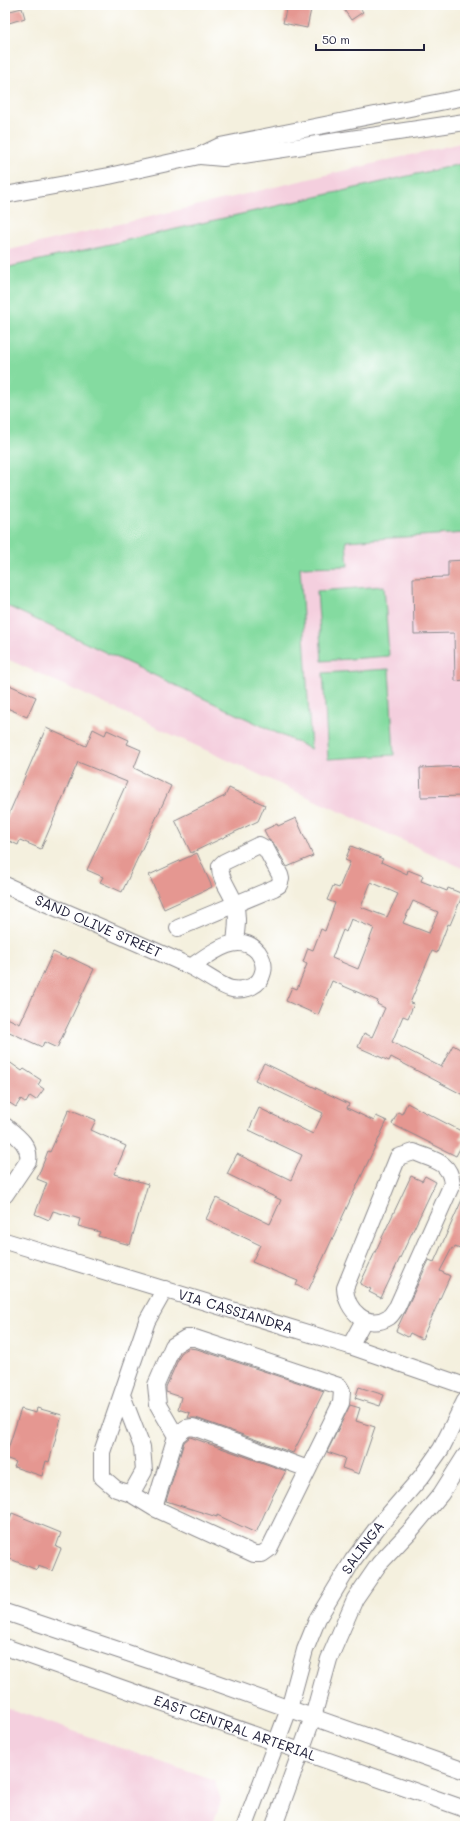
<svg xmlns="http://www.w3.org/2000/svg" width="470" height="1831" viewBox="0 0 470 1831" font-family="Mali,sans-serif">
<rect width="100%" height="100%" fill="#fff"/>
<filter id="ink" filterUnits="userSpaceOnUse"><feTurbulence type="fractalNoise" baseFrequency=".025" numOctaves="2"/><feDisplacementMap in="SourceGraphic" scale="8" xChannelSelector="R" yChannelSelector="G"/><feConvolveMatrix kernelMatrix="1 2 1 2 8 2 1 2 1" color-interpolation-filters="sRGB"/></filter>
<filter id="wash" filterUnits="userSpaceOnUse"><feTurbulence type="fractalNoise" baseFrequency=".012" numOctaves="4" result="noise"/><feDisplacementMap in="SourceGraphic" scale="16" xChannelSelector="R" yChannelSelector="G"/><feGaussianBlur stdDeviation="0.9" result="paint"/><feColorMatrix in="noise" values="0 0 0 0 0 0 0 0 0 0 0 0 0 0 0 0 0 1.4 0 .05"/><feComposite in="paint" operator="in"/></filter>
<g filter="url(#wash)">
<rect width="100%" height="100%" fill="#f4f0de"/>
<g fill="#f4cfde">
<polygon points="465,142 465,869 5,658 5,251"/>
<polygon points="5,1707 215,1781 221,1801 212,1826 5,1826"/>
</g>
<g fill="#84dba0" stroke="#537e6e">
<polygon points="465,163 465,533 346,541 348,566 300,567 311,749 5,605 5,268"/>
<polygon points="384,586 389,656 322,661 317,591"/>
<polygon points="389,669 394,755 328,759 323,673"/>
</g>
<g id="blocks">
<g fill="#e59791" fill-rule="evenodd">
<polygon points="287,5 312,5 307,28 283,23"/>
<polygon points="341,5 358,5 363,12 351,20"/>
<polygon points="22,8 25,18 9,23 6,12"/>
<polygon points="465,560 465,680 455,681 454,633 414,634 413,578 448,577 448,561"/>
<polygon points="5,683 36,697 27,717 5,707"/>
<polygon points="46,728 86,746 93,729 105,735 107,730 129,740 127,744 141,750 134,768 171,786 122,892 100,882 103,877 87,870 127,782 78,762 41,849 20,840 18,845 5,839 5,823"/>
<polygon points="465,766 465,796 421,797 420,768"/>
<polygon points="229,788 265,805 258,821 191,853 175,820 225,796"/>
<polygon points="296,818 313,856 287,867 274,844 269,840 264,830 277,824 278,826"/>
<path d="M351,846L383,859L381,862L407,874L408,870L423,876L421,881L447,891L448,888L463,894L450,925L448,924L437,953L432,951L410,1003L414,1004L408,1018L403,1016L392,1042L441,1067L453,1045L465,1052V1096L391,1057L389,1061L358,1047L364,1033L372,1037L385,1008L377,1004L378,1001L332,981L318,1015L286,1001L292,987L297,989L307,964L303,962L308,948L313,950L321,929L325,931L335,903L327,900L333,886L339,888L350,862L345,860ZM371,882L398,894L387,917L361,907ZM413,901L438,912L429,933L403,923ZM351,919L374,928L358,969L332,958L343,930L346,932Z"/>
<polygon points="197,853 212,887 164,909 149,875"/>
<polygon points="53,952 68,959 69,957 94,969 57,1048 44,1042 42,1047 5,1030 5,1017 20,1024"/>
<polygon points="5,1059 22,1071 24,1069 41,1080 38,1085 44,1089 36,1100 30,1096 26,1103 21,1099 16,1107 5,1100"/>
<polygon points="264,1063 349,1104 347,1108 374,1121 376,1116 387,1121 308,1291 296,1285 298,1281 252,1262 260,1245 206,1219 216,1198 270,1224 281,1200 227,1174 237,1154 291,1180 302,1155 249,1130 259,1108 313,1134 323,1113 255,1080"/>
<polygon points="407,1103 463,1132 460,1138 464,1141 456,1156 392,1124 398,1112 402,1114"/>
<polygon points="69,1109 96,1120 91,1130 126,1146 114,1174 148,1184 130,1245 98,1236 100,1232 78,1226 80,1219 53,1211 49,1220 35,1214 47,1183 37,1179 48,1151 50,1152"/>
<polygon points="411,1176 422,1181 425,1176 436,1182 381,1298 369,1292 371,1289 360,1284"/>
<polygon points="465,1193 465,1251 455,1247 454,1249 452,1248 440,1271 450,1276 422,1339 410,1333 408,1337 396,1331 429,1260 434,1262"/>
<polygon points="189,1348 197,1349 324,1391 293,1453 196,1418 188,1418 190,1413 178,1409 181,1397 166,1392 166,1387 181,1353"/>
<polygon points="359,1387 384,1395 380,1406 355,1398"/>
<polygon points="350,1405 360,1408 356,1421 375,1427 359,1474 342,1468 345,1458 327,1452"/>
<polygon points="37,1408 62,1415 49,1462 46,1461 42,1476 14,1467 16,1462 5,1458 21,1409 36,1413"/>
<polygon points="190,1437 286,1471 271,1499 256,1533 217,1515 217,1517 166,1501 184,1442"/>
<polygon points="12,1513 61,1533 56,1547 61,1549 52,1571 38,1566 37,1570 8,1558 10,1554 5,1552 5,1532"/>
</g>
</g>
</g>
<g filter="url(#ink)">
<use href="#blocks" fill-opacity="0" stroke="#8b898c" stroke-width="1"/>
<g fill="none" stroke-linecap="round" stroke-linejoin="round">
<defs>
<g id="minor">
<polyline points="200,156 223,158 465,122"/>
<polyline points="5,195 109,176 199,156 220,146 465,97"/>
<path id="s1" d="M5,885C66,913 128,938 189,966C201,971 221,987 232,989C246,991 260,986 263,972C265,965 262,958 258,952C239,929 208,955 191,967"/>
<path d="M178,928L274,888L279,885L281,879L280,875L266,849L259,845L224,862L220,866C219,879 232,892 235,905C239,917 236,931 235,943"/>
<path d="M5,1126C16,1135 31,1145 28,1161L5,1195"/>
<path d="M414,1152C433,1160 450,1161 452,1184L397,1307C394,1310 392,1315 389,1317C367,1331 346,1310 345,1288L398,1157Z"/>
<path id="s2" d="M5,1241L350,1346L465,1386"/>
<polyline points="350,1346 364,1320"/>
<polyline points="122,1395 142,1447 144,1471 131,1494 116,1489 102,1477 102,1452 147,1321 165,1289"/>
<polyline points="176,1436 186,1428 193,1427 308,1469"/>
<polyline points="131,1494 154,1508 254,1554 262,1554 269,1549 341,1403 342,1391 339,1386 195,1338 186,1338 173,1346 156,1385 158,1405 176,1436 154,1508"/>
<polyline points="5,1612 211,1681 465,1771"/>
<path id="s3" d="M5,1647L465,1809"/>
<path id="s4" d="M245,1826L289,1709L305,1650L318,1618L353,1560L377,1528L422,1476L441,1449L465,1401"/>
<polyline points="274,1826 313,1717 329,1659 355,1599 379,1564 411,1530 441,1494 465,1456"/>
</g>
</defs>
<use href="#minor" stroke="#8b898c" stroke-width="18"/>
<use href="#minor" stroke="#fff" stroke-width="16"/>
</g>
</g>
<g text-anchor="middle" stroke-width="3.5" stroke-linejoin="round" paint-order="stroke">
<g font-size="14" fill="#22223b" stroke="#fff">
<text dy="5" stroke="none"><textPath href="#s1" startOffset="102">SAND OLIVE STREET</textPath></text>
<text dy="5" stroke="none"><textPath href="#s2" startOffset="241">VIA CASSIANDRA</textPath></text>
<text dy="5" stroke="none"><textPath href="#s4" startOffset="304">SALINGA</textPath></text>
<text dy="5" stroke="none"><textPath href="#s3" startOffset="244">EAST CENTRAL ARTERIAL</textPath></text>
</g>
</g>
<rect width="470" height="1831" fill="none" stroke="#fff" stroke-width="20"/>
<path d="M316 44v6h108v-6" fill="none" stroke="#22223b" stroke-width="2"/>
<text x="322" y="44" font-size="12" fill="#22223b" stroke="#ffffff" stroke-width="3" paint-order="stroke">50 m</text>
</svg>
